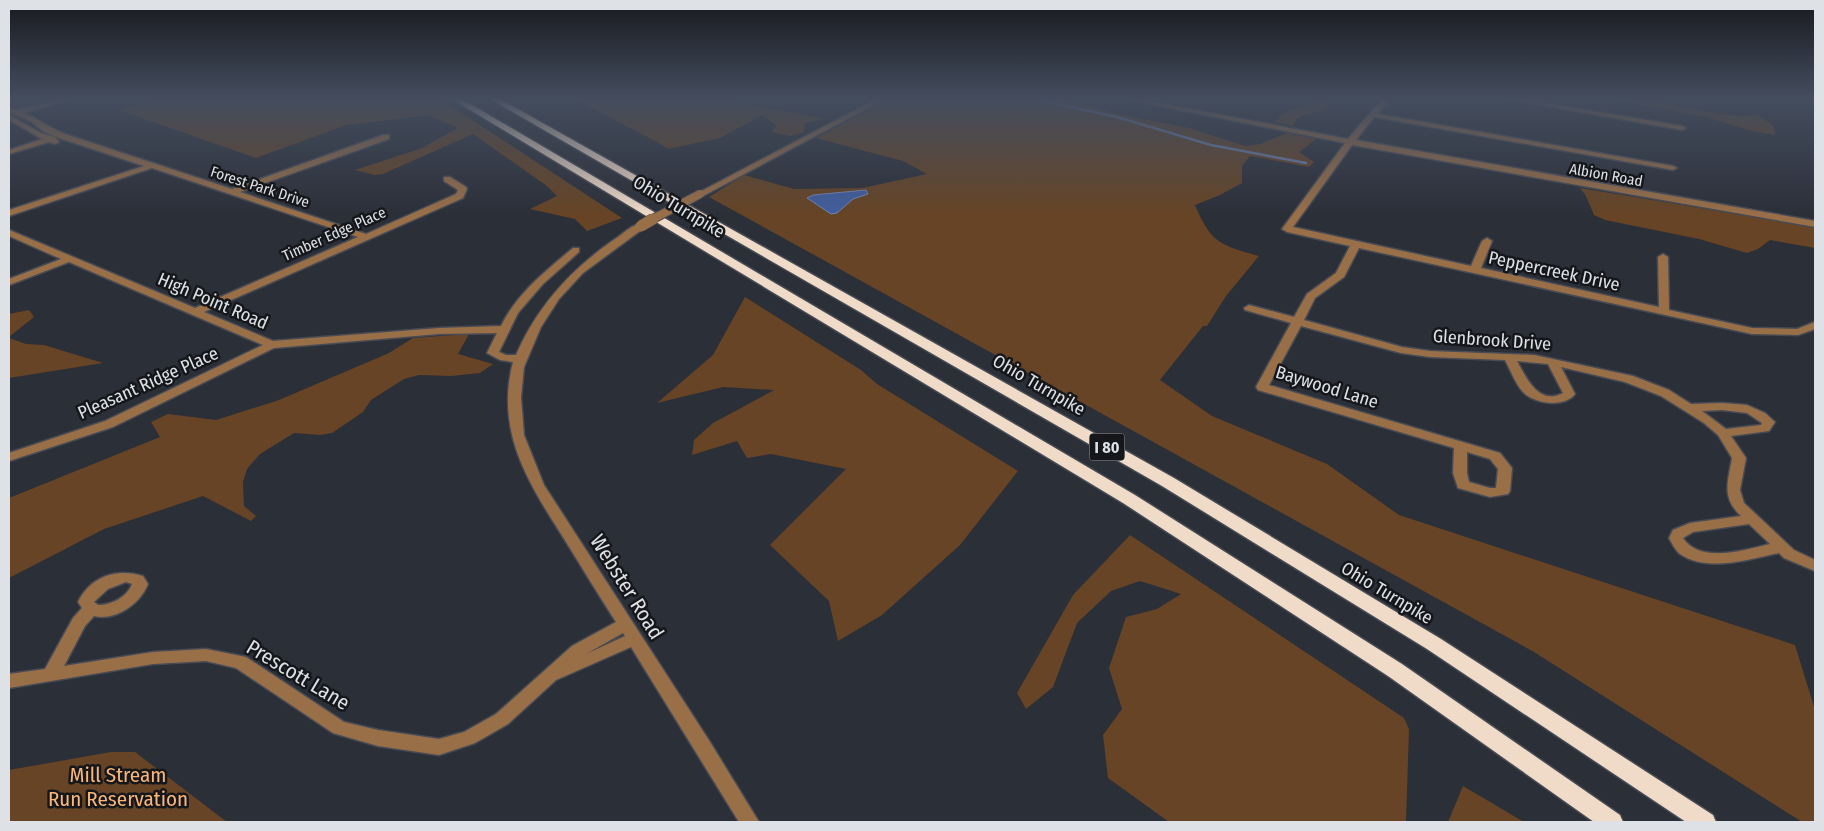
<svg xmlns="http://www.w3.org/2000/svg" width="1824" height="831" viewBox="0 0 1824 831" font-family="'Fira Sans Condensed',sans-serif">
<rect width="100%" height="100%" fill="#2b2f38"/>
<g fill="#664425">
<polygon points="159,99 440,99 622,218 587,231 575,219 530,209 557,196 547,186 473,134 383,174 375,175 355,170 422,148 458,128 428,115 346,125 256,158 119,110"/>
<polygon points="575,99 720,99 824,119 805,123 804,132 791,136 771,132 777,126 762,115 720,138 668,149 659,143"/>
<path d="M889,99H1062L1118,114L1189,128L1245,146L1260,144L1287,133L1316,139L1299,152L1314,162L1309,167L1250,156L1242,166V183L1220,195L1195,205C1211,243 1220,245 1259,256L1226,296L1207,326H1203L1160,380L1212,416L1327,464L1399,515L1795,645L1815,710V822H1802L1534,652L709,197L744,175L794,189L862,188L927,174L903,161L816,138Z"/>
<path d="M1307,99H1333C1330,102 1328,107 1325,109C1315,116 1297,111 1293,126L1275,122C1281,110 1298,107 1310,104Z"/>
<polygon points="1606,99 1659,99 1674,105 1723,115 1746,116 1756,114 1773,125 1775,135 1752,131 1706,117"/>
<polygon points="1580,188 1815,227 1815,248 1770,240 1758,249 1747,253 1699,239 1605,220 1594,215 1586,196"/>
<polygon points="745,297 861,370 877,384 1018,471 960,545 882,615 838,641 829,601 770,545 846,469 771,454 747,458 737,441 692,455 694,440 713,423 774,390 723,387 657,403 713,355"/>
<polygon points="29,310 34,317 9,337 9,314"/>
<polygon points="469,334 458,354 493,364 480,373 451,376 419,375 404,379 371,400 363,412 332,433 320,435 294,433 260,454 247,469 243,482 244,506 256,516 251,521 203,496 104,529 9,578 9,498 160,437 151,422 168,414 216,420 279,400 389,353 413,338"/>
<polygon points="9,338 26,344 44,345 103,363 9,378"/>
<polygon points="1130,535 1404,718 1409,729 1406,822 1169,822 1108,778 1103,735 1122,709 1109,668 1126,617 1157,609 1181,594 1140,581 1111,591 1077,623 1053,687 1026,709 1017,693 1073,595"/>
<polygon points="111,752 135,752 227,822 9,822 9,770"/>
<polygon points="1463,786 1524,822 1448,822"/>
</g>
<polygon fill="#425e9e" stroke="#7185b4" points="866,190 868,194 853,199 837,213 831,214 807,198 813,195"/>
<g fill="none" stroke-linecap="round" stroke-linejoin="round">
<polyline stroke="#7185b4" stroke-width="2.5" points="1034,99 1117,117 1211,145 1306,163"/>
<defs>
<g id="minor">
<path d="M61,99H73L24,113C39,119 50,128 65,134L232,189L383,135H389V139L240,192L366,234L456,194L458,190L444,181V177H450L466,187L467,189L463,198L204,312L273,341L439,328L501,326C517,293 546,271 573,248H579V252L543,284L518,313L499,352L506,355H516C538,305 572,268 618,237C625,232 635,222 644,224V228L583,273L559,299L541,327L524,367L521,397L524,435L544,485L710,742L759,822H739L631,647L556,680L508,724L475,743L439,755L378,746L333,733L236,668L206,661L153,664L9,688V674L45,669L73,618L82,608L78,602C91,576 117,568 143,576L148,584C140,604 116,621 94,616L85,626L64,666L153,652L206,649L246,657L344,722L378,730L439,739L464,732L496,714L572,646L616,622C598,594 581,566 563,537C528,482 495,431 513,362L500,360L487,353L497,333L439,334L274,348L113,427L9,461V453L105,421L263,345L69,262L9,285V279L61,259L9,236V230L195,308L358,237L152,168L9,216V210L144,166L59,138L44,132L32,122L9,112V108L17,110ZM126,582L132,584C127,597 112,605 98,605L94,602L108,589ZM623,633L625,636L586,654Z"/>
<polygon points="876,99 885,99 703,196 696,194"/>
<path d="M1124,99H1138L1348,139L1382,99H1390L1378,114L1673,166L1677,168L1673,170L1374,117L1356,140L1815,221V227L1352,145L1293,227L1471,266L1482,241L1487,238L1492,241L1481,268L1659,307L1658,257L1663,254L1668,257L1669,310L1752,328L1797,329L1815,322V329L1798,335L1752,334L1359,248L1344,277L1315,298L1304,320L1402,347L1430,351L1534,355L1633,376L1669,390L1691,404L1722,403L1747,405L1765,413L1775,422L1769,431L1731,436L1746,458L1740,490L1744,503L1794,550L1815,560V571L1784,558L1779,553C1749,559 1708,573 1680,554C1675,550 1672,543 1669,538L1673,530L1690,523L1741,516C1721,497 1728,482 1732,458L1718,435L1704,423L1661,396L1625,382L1561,367L1575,394C1564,408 1535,404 1523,392C1515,383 1511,371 1505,360L1430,357L1401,353L1301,326L1269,385L1500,453L1512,468L1510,491L1508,494L1490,497L1458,488L1453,473L1454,448L1258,390L1256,387L1291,323L1245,310L1244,308L1249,305L1294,317L1307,294L1336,273L1350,246L1287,232L1282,229L1345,143ZM1517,361L1548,364L1563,393C1539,406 1526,378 1517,361ZM1722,410L1747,413L1762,423L1761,425L1726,429L1702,411ZM1467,452L1490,459L1498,469L1496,488H1490L1469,482L1467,473ZM1749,524L1770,544C1745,550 1700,564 1683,538L1693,532Z"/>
<polygon points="1506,99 1522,99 1682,126 1686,128 1682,130"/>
<polygon points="9,115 41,133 55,137 59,142 55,144 49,142 9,154 9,150 42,139 9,120"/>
</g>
<g id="highway">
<polygon points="452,99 462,99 1135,495 1402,664 1620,815 1623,822 1594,822 1388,676 1123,503"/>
<polygon points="490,99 500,99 1174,478 1441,639 1713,815 1716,822 1686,822 1427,649 1162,486"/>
</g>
</defs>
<use href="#minor" stroke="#484b54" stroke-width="3"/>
<use href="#highway" stroke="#484b54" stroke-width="3"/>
<use href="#minor" fill="#996f48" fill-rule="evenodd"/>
<use href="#highway" fill="#f0dbc9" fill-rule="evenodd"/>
<defs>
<polyline id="minor-bridge-far1" points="651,220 700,194"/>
<polyline id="minor-bridge" points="641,226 653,219"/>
</defs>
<use href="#minor-bridge-far1" stroke="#484b54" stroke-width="10" stroke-linecap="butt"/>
<use href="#minor-bridge" stroke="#484b54" stroke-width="12" stroke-linecap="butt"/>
<use href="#minor-bridge-far1" stroke="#996f48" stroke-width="8"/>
<use href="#minor-bridge" stroke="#996f48" stroke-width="11"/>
</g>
<linearGradient id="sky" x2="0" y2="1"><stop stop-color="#181a1f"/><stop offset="0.46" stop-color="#444d5e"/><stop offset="1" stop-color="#444d5e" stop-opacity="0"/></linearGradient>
<rect width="1824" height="215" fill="url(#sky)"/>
<g text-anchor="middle" stroke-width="5" stroke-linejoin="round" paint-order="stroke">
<g font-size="15" fill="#dee1e6" stroke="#15171b">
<text transform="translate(1606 175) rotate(10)" y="5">Albion Road</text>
<text transform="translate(260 187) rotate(18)" y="5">Forest Park Drive</text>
<text transform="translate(334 234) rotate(-24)" y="5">Timber Edge Place</text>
</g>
<rect fill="#15171b" stroke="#a2a4a9" stroke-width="1" x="1089.5" y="433.5" width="35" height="27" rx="4"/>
<g font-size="16" font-weight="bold" fill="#dee1e6">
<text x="1107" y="453">I 80</text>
</g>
<g font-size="18" fill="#dee1e6" stroke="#15171b">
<text transform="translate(679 207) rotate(31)" y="6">Ohio Turnpike</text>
<text transform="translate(1554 271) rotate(12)" y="6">Peppercreek Drive</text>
<text transform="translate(213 301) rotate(23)" y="6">High Point Road</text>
<text transform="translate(1492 340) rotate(4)" y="6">Glenbrook Drive</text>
<text transform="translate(148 383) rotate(-24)" y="6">Pleasant Ridge Place</text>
<text transform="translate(1039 385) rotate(30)" y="6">Ohio Turnpike</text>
<text transform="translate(1327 387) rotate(17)" y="6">Baywood Lane</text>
<text transform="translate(1387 593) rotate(31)" y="6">Ohio Turnpike</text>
</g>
<g font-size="21" fill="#dee1e6" stroke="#15171b">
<text transform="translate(627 587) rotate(58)" y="7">Webster Road</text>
<text transform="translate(298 675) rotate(31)" y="7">Prescott Lane</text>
</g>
<g font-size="21" fill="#fab679" stroke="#15171b">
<text x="118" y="782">Mill Stream<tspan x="118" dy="24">Run Reservation</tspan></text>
</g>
</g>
<rect width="1824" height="831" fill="none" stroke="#dee1e6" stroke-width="20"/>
</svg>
